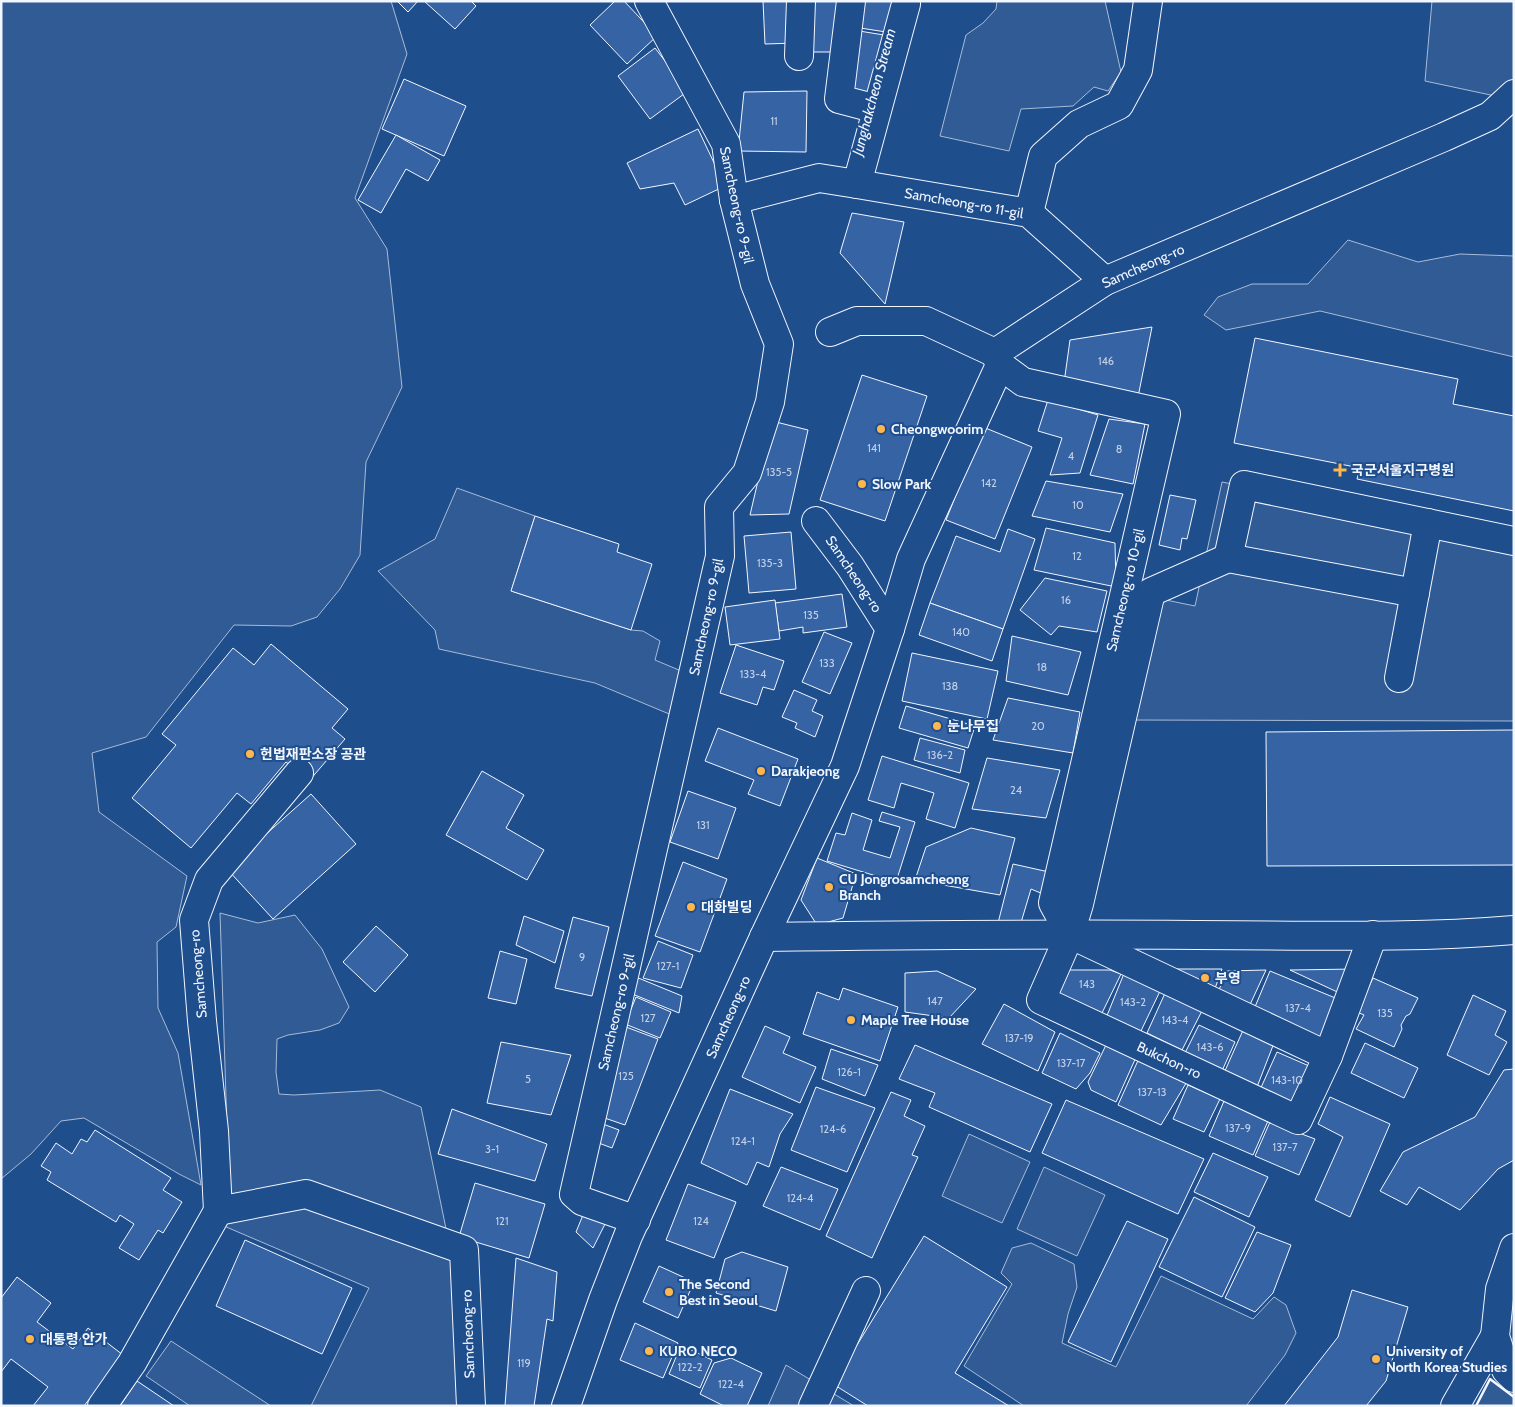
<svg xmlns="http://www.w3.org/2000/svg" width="1515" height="1407" viewBox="0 0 1515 1407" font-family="Cabin,'Noto Sans KR',sans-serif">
<rect width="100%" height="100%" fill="#1f4e8c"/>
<g fill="#305b95" stroke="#a8bbd7">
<polygon points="1,1 391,1 407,54 355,198 387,249 402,387 366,462 360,555 340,589 317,617 291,626 234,625 146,737 92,753 99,812 187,876 176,927 157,942 158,1008 178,1053 201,1185 179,1174 84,1118 61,1121 31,1154 1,1179"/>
<polygon points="997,1 1105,1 1121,72 1108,91 1094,87 1073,106 1021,109 1009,151 940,136 966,35 983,23 996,9"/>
<polygon points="1432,1 1514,1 1514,100 1425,81"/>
<polygon points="1348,240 1418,262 1460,254 1514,256 1514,357 1320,311 1226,330 1204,315 1218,297 1252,284 1308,284"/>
<polygon points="1222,482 1514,539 1514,721 1131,720 1156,598 1195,606"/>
<polygon points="457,488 535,516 511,591 631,630 643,631 660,641 655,660 686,673 674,716 595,683 439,649 435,630 378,571 435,539"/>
<polygon points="220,913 258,923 295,915 322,949 349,1007 339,1023 320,1030 288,1035 277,1039 276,1072 279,1094 294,1095 380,1090 421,1107 451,1253 462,1406 311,1406 369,1288 224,1226 227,1128"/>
<polygon points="969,1134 1030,1162 1002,1223 942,1196"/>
<polygon points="1044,1167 1105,1195 1077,1256 1017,1229"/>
<polygon points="1031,1243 1074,1264 1077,1287 1068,1314 1062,1343 1116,1367 1161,1276 1253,1319 1274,1297 1286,1305 1296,1333 1285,1355 1246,1406 1024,1406 964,1366 1012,1284 1001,1273 1012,1248"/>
<polygon points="171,1341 271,1406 190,1406 146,1376"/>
<polygon points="786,1365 854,1406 768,1406"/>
<polygon points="1490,1379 1514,1397 1514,1406 1476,1406"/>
</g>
<g fill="#3563a3" stroke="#f2f6ff">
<polygon points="397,1 418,1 408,12"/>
<polygon points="424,1 471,1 476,6 455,29"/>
<polygon points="615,1 624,1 657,36 627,64 590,25"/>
<polygon points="763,1 798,1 797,43 765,44"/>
<polygon points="804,1 847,1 841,52 804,52"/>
<polygon points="859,1 894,1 886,32 854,27"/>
<polygon points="853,30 884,35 869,97 845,94"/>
<polygon points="655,48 688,91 650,119 618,76"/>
<polygon points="404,79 466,106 444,156 382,129"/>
<polygon points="807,91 806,152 738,151 744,92"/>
<polygon points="698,129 725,186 685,205 674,183 640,189 627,163"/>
<polygon points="396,135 440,160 428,181 406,169 381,213 358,200"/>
<polygon points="852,213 904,222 885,304 840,253"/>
<polygon points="1152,327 1137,402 1064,383 1070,340"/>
<polygon points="1255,338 1458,379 1453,404 1514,416 1514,511 1357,479 1360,468 1234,443"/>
<polygon points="862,375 927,396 885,521 820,500"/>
<polygon points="1048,400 1098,415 1080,473 1050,475 1062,438 1038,431"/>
<polygon points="1109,419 1145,424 1133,484 1090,475"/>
<polygon points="772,421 808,430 789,514 750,515"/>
<polygon points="983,427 1032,447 995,539 946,520"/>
<polygon points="1046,481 1123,494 1110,532 1032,516"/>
<polygon points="1170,495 1196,500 1187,539 1182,538 1180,550 1159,545"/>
<polygon points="535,516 619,544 617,552 652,564 631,630 511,591"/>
<polygon points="1046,528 1115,543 1116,587 1034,570"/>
<polygon points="1008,529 1035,539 1003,629 930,603 956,536 1000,552"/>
<polygon points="791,532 796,589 749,593 744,536"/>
<polygon points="1045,578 1107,591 1097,632 1059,626 1051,635 1020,610"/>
<polygon points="842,594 847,627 803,633 803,627 779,631 775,603"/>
<polygon points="775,600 780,639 730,645 725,607"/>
<polygon points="930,603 1003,629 992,661 919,635"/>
<polygon points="824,632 852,643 830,694 802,682"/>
<polygon points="1012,636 1081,652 1068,695 1006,681"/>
<polygon points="271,644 348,709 332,728 345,739 309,781 286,762 251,804 237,793 191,848 132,798 176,745 162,734 233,648 254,665"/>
<polygon points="736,645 784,661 774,690 763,687 757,705 720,693"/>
<polygon points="912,653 998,671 987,719 902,701"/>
<polygon points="794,690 817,700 812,711 823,716 815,737 795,728 797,723 782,717"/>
<polygon points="1008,698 1080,712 1073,753 993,740"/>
<polygon points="906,706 975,726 968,748 899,728"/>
<polygon points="718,728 798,759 780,806 748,794 754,780 705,761"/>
<polygon points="1514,730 1514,865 1267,866 1266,732"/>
<polygon points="920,738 965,750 960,773 914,760"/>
<polygon points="882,756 969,783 955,828 926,819 934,793 901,783 894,808 868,800"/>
<polygon points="987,758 1060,770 1046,818 972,809"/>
<polygon points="482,771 524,795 506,828 544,850 527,880 446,835"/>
<polygon points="688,791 736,808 718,859 670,842"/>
<polygon points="311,794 356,844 273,919 227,869"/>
<polygon points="882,812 915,822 896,882 827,861 836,833 845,835 852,813 872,820 863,850 890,858 900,827 879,821"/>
<polygon points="971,828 1015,838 1000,895 915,880 926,847"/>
<polygon points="817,858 856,874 843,918 817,925 801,900"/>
<polygon points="683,862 727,879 700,952 655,936"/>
<polygon points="1013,864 1049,872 1043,894 1031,889 1020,926 997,927"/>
<polygon points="524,916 564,931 555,963 516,945"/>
<polygon points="573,917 609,927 592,996 555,988"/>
<polygon points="376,926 408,955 375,992 343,962"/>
<polygon points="658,941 693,955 681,988 643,978"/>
<polygon points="500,951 527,959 516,1004 488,998"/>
<polygon points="1161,969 1222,969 1213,994"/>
<polygon points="1356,969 1346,996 1290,970"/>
<polygon points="1063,970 1110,970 1121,974 1101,1015 1053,994"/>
<polygon points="1266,970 1248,1009 1218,993 1226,971"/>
<polygon points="937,971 976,989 949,1018 905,1012 905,973"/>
<polygon points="1125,971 1162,987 1140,1033 1106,1018"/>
<polygon points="1270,971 1345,1002 1323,1047 1252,1014"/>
<polygon points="636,977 682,996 679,1013 625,991"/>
<polygon points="1373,978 1418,998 1410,1014 1406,1016 1401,1025 1402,1029 1394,1047 1356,1029 1364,1015 1357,1012"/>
<polygon points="843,988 898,1007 880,1061 803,1034 817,992 839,1000"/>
<polygon points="1166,991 1204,1007 1182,1050 1147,1033"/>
<polygon points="1473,995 1506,1011 1495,1035 1507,1042 1489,1075 1447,1055"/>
<polygon points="636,997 671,1012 660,1038 625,1024"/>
<polygon points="1004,1004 1055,1032 1038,1071 982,1044"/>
<polygon points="1199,1025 1235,1042 1221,1073 1185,1053"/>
<polygon points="765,1026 790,1037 783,1053 816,1067 800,1103 742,1077"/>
<polygon points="626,1027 658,1039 625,1125 593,1114"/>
<polygon points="1244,1028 1274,1043 1257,1087 1224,1073"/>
<polygon points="1060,1033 1100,1053 1090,1073 1076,1089 1042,1073"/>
<polygon points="501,1042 571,1055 551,1115 487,1103"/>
<polygon points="1365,1043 1418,1068 1404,1098 1351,1073"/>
<polygon points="915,1045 1052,1104 1030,1152 929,1107 935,1093 899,1079"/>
<polygon points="1106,1045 1137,1055 1116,1102 1091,1090 1088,1082"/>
<polygon points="831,1049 878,1065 865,1096 822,1079"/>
<polygon points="1277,1052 1316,1069 1297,1109 1259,1092"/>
<polygon points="1140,1056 1188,1080 1161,1125 1118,1105"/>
<polygon points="1514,1069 1514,1160 1498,1169 1460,1210 1419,1187 1407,1205 1380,1191 1403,1152 1475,1117 1504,1070"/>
<polygon points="1188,1085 1220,1099 1204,1132 1173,1119"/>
<polygon points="816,1087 875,1108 847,1172 791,1150"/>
<polygon points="730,1089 793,1114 780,1134 769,1167 757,1162 747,1185 701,1163"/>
<polygon points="891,1092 911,1100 904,1116 925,1126 912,1155 918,1157 872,1258 826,1236"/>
<polygon points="1330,1097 1390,1124 1350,1217 1315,1200 1343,1137 1318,1124"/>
<polygon points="1066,1100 1204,1159 1178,1214 1042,1153"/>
<polygon points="1224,1101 1268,1121 1253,1155 1209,1136"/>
<polygon points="452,1109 547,1144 535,1181 438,1154"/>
<polygon points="595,1121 619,1130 612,1148 588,1139"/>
<polygon points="1270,1122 1315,1139 1299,1175 1255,1156"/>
<polygon points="95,1130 171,1178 163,1190 182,1202 163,1233 158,1230 139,1260 119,1248 134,1224 120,1215 116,1222 47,1180 51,1172 41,1166 56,1143 72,1154 81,1139 87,1142"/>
<polygon points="1213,1153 1268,1177 1249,1217 1194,1192"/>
<polygon points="781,1167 838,1189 820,1230 763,1206"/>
<polygon points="475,1183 545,1204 529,1258 459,1237"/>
<polygon points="688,1184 736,1202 714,1258 666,1240"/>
<polygon points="1194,1197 1255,1227 1222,1297 1159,1267"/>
<polygon points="583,1215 605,1224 593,1248 576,1232"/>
<polygon points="1127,1221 1168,1239 1111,1362 1068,1342"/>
<polygon points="1257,1232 1291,1245 1273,1293 1255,1312 1225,1298"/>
<polygon points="924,1236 1007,1287 955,1373 1009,1406 868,1406 833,1384"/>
<polygon points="245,1240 352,1288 322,1354 216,1306"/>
<polygon points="742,1252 788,1267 776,1311 716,1293 725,1259"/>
<polygon points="516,1258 557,1272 553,1321 547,1319 534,1406 505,1406"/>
<polygon points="659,1266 694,1282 678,1318 643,1302"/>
<polygon points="17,1277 51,1303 37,1322 73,1349 88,1328 123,1355 84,1406 33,1406 48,1387 11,1359 1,1372 1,1298"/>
<polygon points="1352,1290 1408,1307 1386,1381 1366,1406 1284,1406 1338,1337"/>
<polygon points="635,1323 678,1343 663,1378 620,1360"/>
<polygon points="681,1345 712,1360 700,1388 669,1374"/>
<polygon points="731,1358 762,1373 747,1406 724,1406 700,1394 714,1363"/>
<polygon points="137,1381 174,1406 120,1406"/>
</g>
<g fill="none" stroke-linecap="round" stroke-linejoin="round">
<defs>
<g id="minor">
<polyline points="851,1 839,99 877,109"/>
<polyline points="906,4 857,184 1029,213 1105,281"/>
<polyline points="799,56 801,1"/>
<polyline points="734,200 819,178 857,184"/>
<polyline points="1029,213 1043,156 1079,124 1119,105 1138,70 1148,1"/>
<polyline points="830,332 857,321 926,321 995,353"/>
<polyline points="1000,365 1023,382 1166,414 1053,903 1070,934"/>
<polyline points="816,521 850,566 890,629"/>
<polyline points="1228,558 1244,485 1514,541"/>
<polyline points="1399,678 1428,523"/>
<polyline points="299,773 209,880 194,920 202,1021 214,1131 218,1211 306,1194 464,1250 471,1406"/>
<polyline points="1373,935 1328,1056 1298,1120 1041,1000 1070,934 1079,904 1151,592 1228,558 1415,593"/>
<path d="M764,937C908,935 1052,934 1196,935C1302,935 1408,939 1514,930"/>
<polyline points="1078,938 1328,1056"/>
<polyline points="636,1220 582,1201 574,1194 720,556 719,507 747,473 770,402 779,344 755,284 734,200 726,144 649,1"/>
<polyline points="1514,1248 1500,1289 1495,1336 1506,1370 1514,1378"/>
<polyline points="102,1406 132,1363 218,1211"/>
<polyline points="566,1406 603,1300 628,1236 764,937 845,766 890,629 911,559 1000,365 995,353 1105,281 1444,137 1490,116 1514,94"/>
<polyline points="813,1406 866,1291"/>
<polyline points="1455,1406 1495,1336"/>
</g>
</defs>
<use href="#minor" stroke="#f2f6ff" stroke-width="30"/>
<use href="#minor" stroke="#1f4e8c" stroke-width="28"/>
<polyline stroke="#f2f6ff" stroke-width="2.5" points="1476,1406 1490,1379 1514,1397"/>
</g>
<g fill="#ffb74d" stroke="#1f4e8c" stroke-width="2">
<circle cx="881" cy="429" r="5"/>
<path d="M1337.5 462.5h5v5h5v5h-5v5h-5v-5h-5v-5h5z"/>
<circle cx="862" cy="484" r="5"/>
<circle cx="937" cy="726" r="5"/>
<circle cx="250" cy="754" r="5"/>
<circle cx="761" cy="771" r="5"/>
<circle cx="829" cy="887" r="5"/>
<circle cx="691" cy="907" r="5"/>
<circle cx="1205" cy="978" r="5"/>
<circle cx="851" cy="1020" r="5"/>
<circle cx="669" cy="1292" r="5"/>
<circle cx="30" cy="1339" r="5"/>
<circle cx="649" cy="1351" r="5"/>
<circle cx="1376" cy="1359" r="5"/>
</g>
<g text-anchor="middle" stroke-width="4" stroke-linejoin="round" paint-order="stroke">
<g font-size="11" fill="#c3d1e8">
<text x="774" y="125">11</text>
<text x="1106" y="365">146</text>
<text x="874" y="452">141</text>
<text x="1119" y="453">8</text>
<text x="1071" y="460">4</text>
<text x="779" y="476">135-5</text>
<text x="989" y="487">142</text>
<text x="1078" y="509">10</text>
<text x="1077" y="560">12</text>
<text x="770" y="567">135-3</text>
<text x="1066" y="604">16</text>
<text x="811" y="619">135</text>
<text x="961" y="636">140</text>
<text x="827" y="667">133</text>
<text x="1042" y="671">18</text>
<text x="753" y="678">133-4</text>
<text x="950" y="690">138</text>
<text x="1038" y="730">20</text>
<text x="940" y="759">136-2</text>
<text x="1016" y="794">24</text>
<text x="703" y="829">131</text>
<text x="582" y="961">9</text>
<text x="668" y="970">127-1</text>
<text x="1087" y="988">143</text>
<text x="935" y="1005">147</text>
<text x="1133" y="1006">143-2</text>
<text x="1298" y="1012">137-4</text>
<text x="1385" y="1017">135</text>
<text x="648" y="1022">127</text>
<text x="1175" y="1024">143-4</text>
<text x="1019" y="1042">137-19</text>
<text x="1210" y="1051">143-6</text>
<text x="1071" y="1067">137-17</text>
<text x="849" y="1076">126-1</text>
<text x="626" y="1080">125</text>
<text x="528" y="1083">5</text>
<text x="1287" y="1084">143-10</text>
<text x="1152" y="1096">137-13</text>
<text x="1238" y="1132">137-9</text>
<text x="833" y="1133">124-6</text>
<text x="743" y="1145">124-1</text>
<text x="1285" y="1151">137-7</text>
<text x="492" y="1153">3-1</text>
<text x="800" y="1202">124-4</text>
<text x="502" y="1225">121</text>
<text x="701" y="1225">124</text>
<text x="524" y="1367">119</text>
<text x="690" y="1371">122-2</text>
<text x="731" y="1388">122-4</text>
</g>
<g font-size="14" fill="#f2f6ff" stroke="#1f4e8c">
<text transform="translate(964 203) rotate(10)" y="5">Samcheong-ro 11-gil</text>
<text transform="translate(737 205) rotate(78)" y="5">Samcheong-ro 9-gil</text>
<text transform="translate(1143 266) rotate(-24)" y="5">Samcheong-ro</text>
<text transform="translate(854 574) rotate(56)" y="5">Samcheong-ro</text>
<text transform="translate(1125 590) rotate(-77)" y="5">Samcheong-ro 10-gil</text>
<text transform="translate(706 617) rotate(-78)" y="5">Samcheong-ro 9-gil</text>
<text transform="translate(198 974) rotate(-95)" y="5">Samcheong-ro</text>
<text transform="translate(616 1012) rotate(-77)" y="5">Samcheong-ro 9-gil</text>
<text transform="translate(728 1017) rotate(-66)" y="5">Samcheong-ro</text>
<text transform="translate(1169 1060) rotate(25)" y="5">Bukchon-ro</text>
<text transform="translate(468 1334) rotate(-92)" y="5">Samcheong-ro</text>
</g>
<g font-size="14" font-weight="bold" fill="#f2f6ff" stroke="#1f4e8c" text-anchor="start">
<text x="891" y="434">Cheongwoorim</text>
<text x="1351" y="475">국군서울지구병원</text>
<text x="872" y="489">Slow Park</text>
<text x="947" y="731">눈나무집</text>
<text x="260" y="759">헌법재판소장 공관</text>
<text x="771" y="776">Darakjeong</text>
<text x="839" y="884">CU Jongrosamcheong<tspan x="839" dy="16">Branch</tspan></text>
<text x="701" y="912">대화빌딩</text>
<text x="1215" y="983">부영</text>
<text x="861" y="1025">Maple Tree House</text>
<text x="679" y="1289">The Second<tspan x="679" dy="16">Best in Seoul</tspan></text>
<text x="40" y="1344">대통령 안가</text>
<text x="659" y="1356">KURO NECO</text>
<text x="1386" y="1356">University of<tspan x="1386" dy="16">North Korea Studies</tspan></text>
</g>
<g font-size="15" font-style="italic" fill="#f2f6ff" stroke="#1f4e8c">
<text transform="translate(874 92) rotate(-75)" y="5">Junghakcheon Stream</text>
</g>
</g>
<rect width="1515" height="1407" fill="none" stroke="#f2f6ff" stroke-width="5"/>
</svg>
